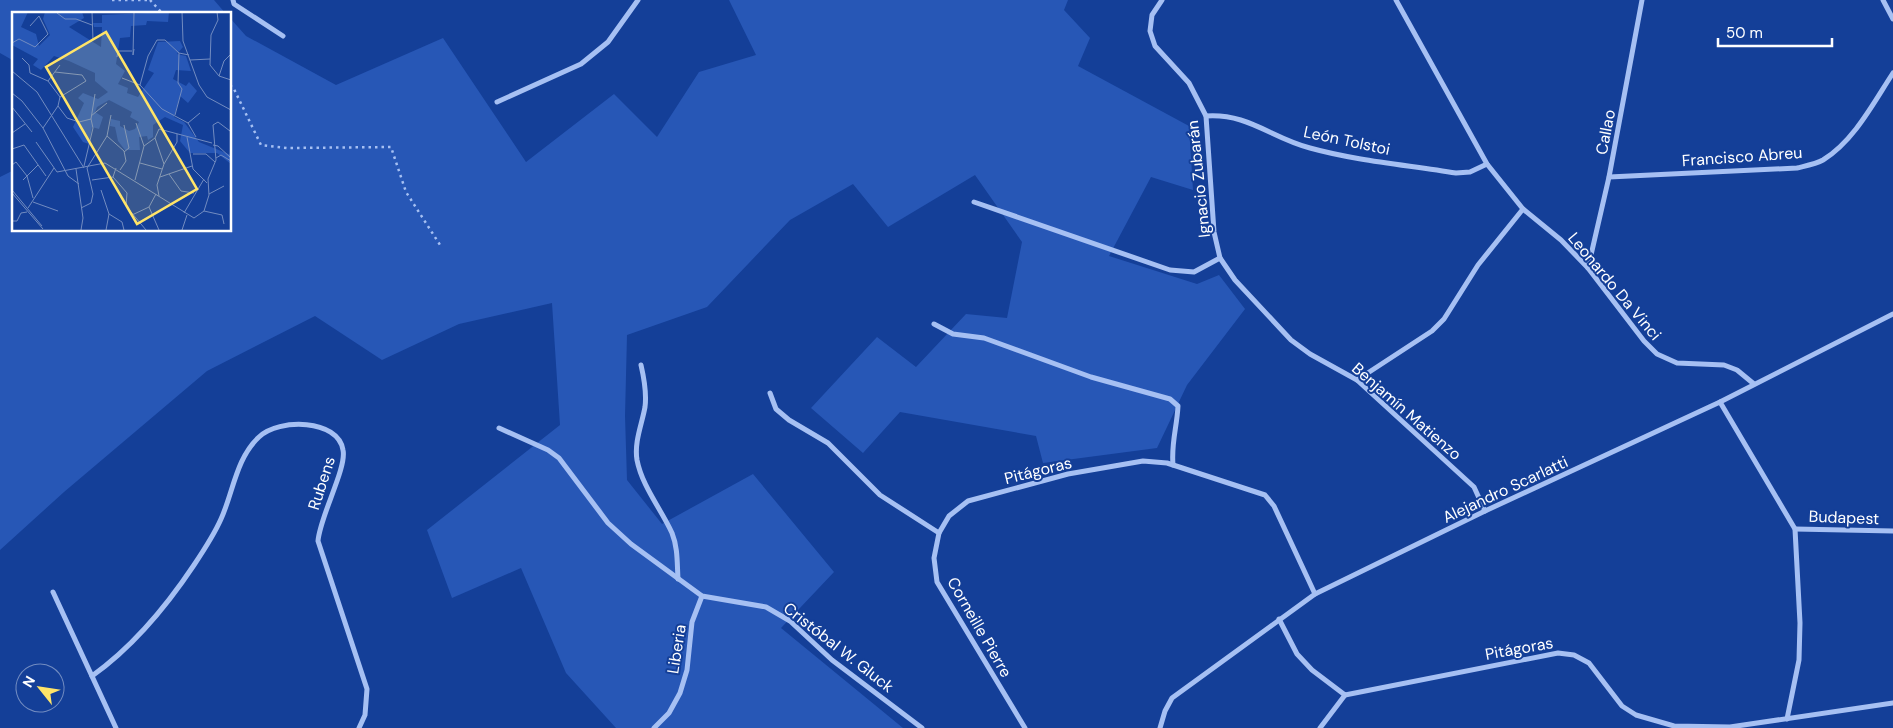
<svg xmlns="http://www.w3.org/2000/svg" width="1893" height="728" viewBox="0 0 1893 728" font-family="'DM Sans',sans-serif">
<rect width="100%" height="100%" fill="#143f98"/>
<g fill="#2757b6">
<polygon points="0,0 214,0 226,14 14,14 14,61 0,53"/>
<polygon points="729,0 1068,0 1064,10 1090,38 1078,66 1189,126 1193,190 1151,177 1109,256 1197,284 1219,275 1245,309 1187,385 1157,448 1043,463 1036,436 900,412 863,453 811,408 877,337 916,367 966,314 1007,318 1022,242 975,175 888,227 853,184 790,220 707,307 627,335 625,416 627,480 662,524 753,474 834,572 781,628 903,728 616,728 566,673 521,568 452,598 427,530 560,425 552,303 459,324 382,360 315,316 207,371 64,492 0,550 0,177 14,170 14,230 230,230 230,18 246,36 336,85 443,38 526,162 614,94 657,137 699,72 756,55"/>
</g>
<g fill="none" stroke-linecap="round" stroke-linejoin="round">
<g stroke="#a6c0f3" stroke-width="2.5" stroke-dasharray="2.5 4" stroke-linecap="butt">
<polyline points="112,0 149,0"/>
<polyline points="150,0 163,14"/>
<polyline points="230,85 234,89 261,145 287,148 391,147 406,192 442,248"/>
</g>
<g stroke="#a6c0f3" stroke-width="5">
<polyline points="233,0 234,4 283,36"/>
<polyline points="1162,0 1152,15 1150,31 1155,46 1189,83 1206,116 1214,232 1220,258 1235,280 1291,340 1310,354 1357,380 1474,487 1485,511"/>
<polyline points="1396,0 1487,164 1523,209 1561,240 1588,268 1644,341 1657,354 1677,363 1724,365 1737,370 1754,384"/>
<polyline points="1883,0 1893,19"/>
<polyline points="497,102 581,64 608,42 638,0"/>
<path d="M1206,116C1248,113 1271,138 1310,148C1357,161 1408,165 1456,173L1470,172L1487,164"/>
<path d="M1609,177L1797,168C1805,166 1816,164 1823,160C1854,141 1874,102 1893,73"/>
<polyline points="974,202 1170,270 1194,272 1220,258"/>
<polyline points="1588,268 1609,177 1642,0"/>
<path d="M934,324L953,334L984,338L1091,377L1170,399L1178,406C1177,427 1171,443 1173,465"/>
<path d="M641,365C644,378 647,392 645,407C642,424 634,442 637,460C642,486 661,509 672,533C678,548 677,563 678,579"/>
<polyline points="1357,380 1432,331 1444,319 1478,265 1523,209"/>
<polyline points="770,393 776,409 789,420 828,443 880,495 939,533"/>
<polyline points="1720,402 1795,529 1800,623 1799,660 1787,719"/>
<polyline points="499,428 548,450 559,458 608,523 631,544 702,596 766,607 790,621 832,660 922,728"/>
<polyline points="1795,529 1893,531"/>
<polyline points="53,592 116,728"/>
<polyline points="1279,619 1297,654 1312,670 1345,695 1558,653 1574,655 1589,663 1622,706 1636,715 1674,726 1730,727 1893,703"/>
<path d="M92,676C134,646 166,607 194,565C204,550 214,535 221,519C233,493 236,458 259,437C279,418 338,419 343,450C347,468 320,516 318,541L367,689L365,715L359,728"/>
<polyline points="654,728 669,713 680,693 687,670 692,622 702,596"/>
<polyline points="1025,728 937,582 934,558 939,533 949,516 968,501 1068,474 1143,461 1167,463 1265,495 1274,506 1315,594"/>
<polyline points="1160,728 1165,711 1172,698 1315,594 1485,511 1720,402 1893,314"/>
<polyline points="1320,728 1345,695"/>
</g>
</g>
<g text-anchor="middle" stroke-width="4" stroke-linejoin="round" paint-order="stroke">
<g font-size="16" fill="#fff" stroke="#143f98">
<text transform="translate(1605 132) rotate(-79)" y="6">Callao</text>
<text transform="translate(1347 140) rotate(12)" y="6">León Tolstoi</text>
<text transform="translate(1742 156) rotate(-4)" y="6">Francisco Abreu</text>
<text transform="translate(1198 179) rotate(-96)" y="6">Ignacio Zubarán</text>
<text transform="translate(1615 286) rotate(50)" y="6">Leonardo Da Vinci</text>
<text transform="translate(1407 411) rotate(41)" y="6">Benjamín Matienzo</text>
<text transform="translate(1038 470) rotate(-14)" y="6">Pitágoras</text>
<text transform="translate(321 483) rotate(-72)" y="6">Rubens</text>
<text transform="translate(1505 489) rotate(-25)" y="6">Alejandro Scarlatti</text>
<text transform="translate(1844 517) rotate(2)" y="6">Budapest</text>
<text transform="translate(980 627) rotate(60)" y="6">Corneille Pierre</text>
<text transform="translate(839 647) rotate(38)" y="6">Cristóbal W. Gluck</text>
<text transform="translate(1519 648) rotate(-10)" y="6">Pitágoras</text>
<text transform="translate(676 649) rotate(-81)" y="6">Liberia</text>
</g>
</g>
<g transform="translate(12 12)">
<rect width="219" height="219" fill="#143f98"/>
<path d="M0,0H16L9,15L24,22L27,34L38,23L31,7L33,0H70L72,6L57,15L89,35L90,15H82L81,11H90V3L157,0L156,10L135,9L134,13L119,14L118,25L108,26L104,52L113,59L106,72L116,76L115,81L126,85L142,61L136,58L146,30L168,29L171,35L165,42L174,44L179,59L164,58L161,67L174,74L177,70L185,79L176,91L168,84L162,105L172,110L187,130L219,143V152L205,141H178L168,129L171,113L153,105L141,113V125L136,128L135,124L127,125L128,138H113L106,129L103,115L98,114L99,107L108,109V114L117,119L123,117L127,110L118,105L120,100L97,88L85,95L83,100L91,105L87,117L80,115L77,132L71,130L61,115L72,91L66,86L71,81L86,87L96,80L83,69V61L57,49L42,44L29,58L21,53L26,47L0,33Z" fill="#2757b6"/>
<path fill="none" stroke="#728cc1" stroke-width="1" d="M80,0L81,28M170,0L171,29L187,73L195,85L219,98M205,0L206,8L199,23L198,53L207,64L219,68M45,1L53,7H64L80,13M0,31L7,27L23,35L36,22L27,4L18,14M122,37L121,43L122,0M105,45L106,39H120M10,46L17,53L18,61L36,69L48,85M178,48L198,47M0,59L25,80L72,156M207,64L212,49L219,42M110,66L128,73M36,69L48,53M128,73L136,44L145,28H153L167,41L177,43M128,73L150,97L176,111L184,125M0,81L10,89L31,116L56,164L67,172M46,94L55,106L67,110L79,107M0,95L20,120M163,103L170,77L166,71L167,41M79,104L95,91M124,111L132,134M176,111L188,101M31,116L46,94L48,85L74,69L70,63L43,60M0,121L13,112M95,124L112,139L114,149L108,158M95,124L99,103M175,125L181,157L195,171M143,126L152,152M24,130L45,160L93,151L182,206L192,199L197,183L196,167L204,148L201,113L206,110L218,119M201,133L206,134L219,146M0,137L12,133L34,164M112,140L117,136L112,113M181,142H194L203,150M204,146L209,143L219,149M128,151L150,157M0,153L4,150L15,164L21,186M72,154L81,116L79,107L83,82M104,156L101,165L115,181L114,194L134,218M64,157L71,206L69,218M157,162L169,179L182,181M148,165L180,154M11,168L26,153M80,168L101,165M123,168L132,134L143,126L147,117L200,131M0,178L30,214M89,178L97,202L94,218M0,181L31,217M197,182L212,174M147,184L145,173L152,152L165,130V122M21,190L46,199M137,195L147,218M16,196L42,156M69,196L79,191L81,182L75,156L95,124M192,199L210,203L212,212M172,201L192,167M97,202L110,210L112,218M120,203L137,195L144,182M0,209H5L9,201L15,200M170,218L175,203"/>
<path fill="#ffe468" fill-opacity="0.15" stroke="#ffe468" stroke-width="2.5" d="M94,20L185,177L125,212L34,55Z"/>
<rect width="219" height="219" fill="none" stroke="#fff" stroke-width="2.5"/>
</g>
<g transform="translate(40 688) rotate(300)"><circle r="24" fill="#143f98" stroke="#728cc1"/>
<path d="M0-4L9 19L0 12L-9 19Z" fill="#ffe468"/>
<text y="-8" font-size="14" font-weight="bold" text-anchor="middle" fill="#ffffff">N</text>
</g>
<path d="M1718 38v8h114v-8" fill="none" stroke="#ffffff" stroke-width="2.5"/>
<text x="1726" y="38" font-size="15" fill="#ffffff" stroke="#143f98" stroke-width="4" paint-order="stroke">50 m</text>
</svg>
